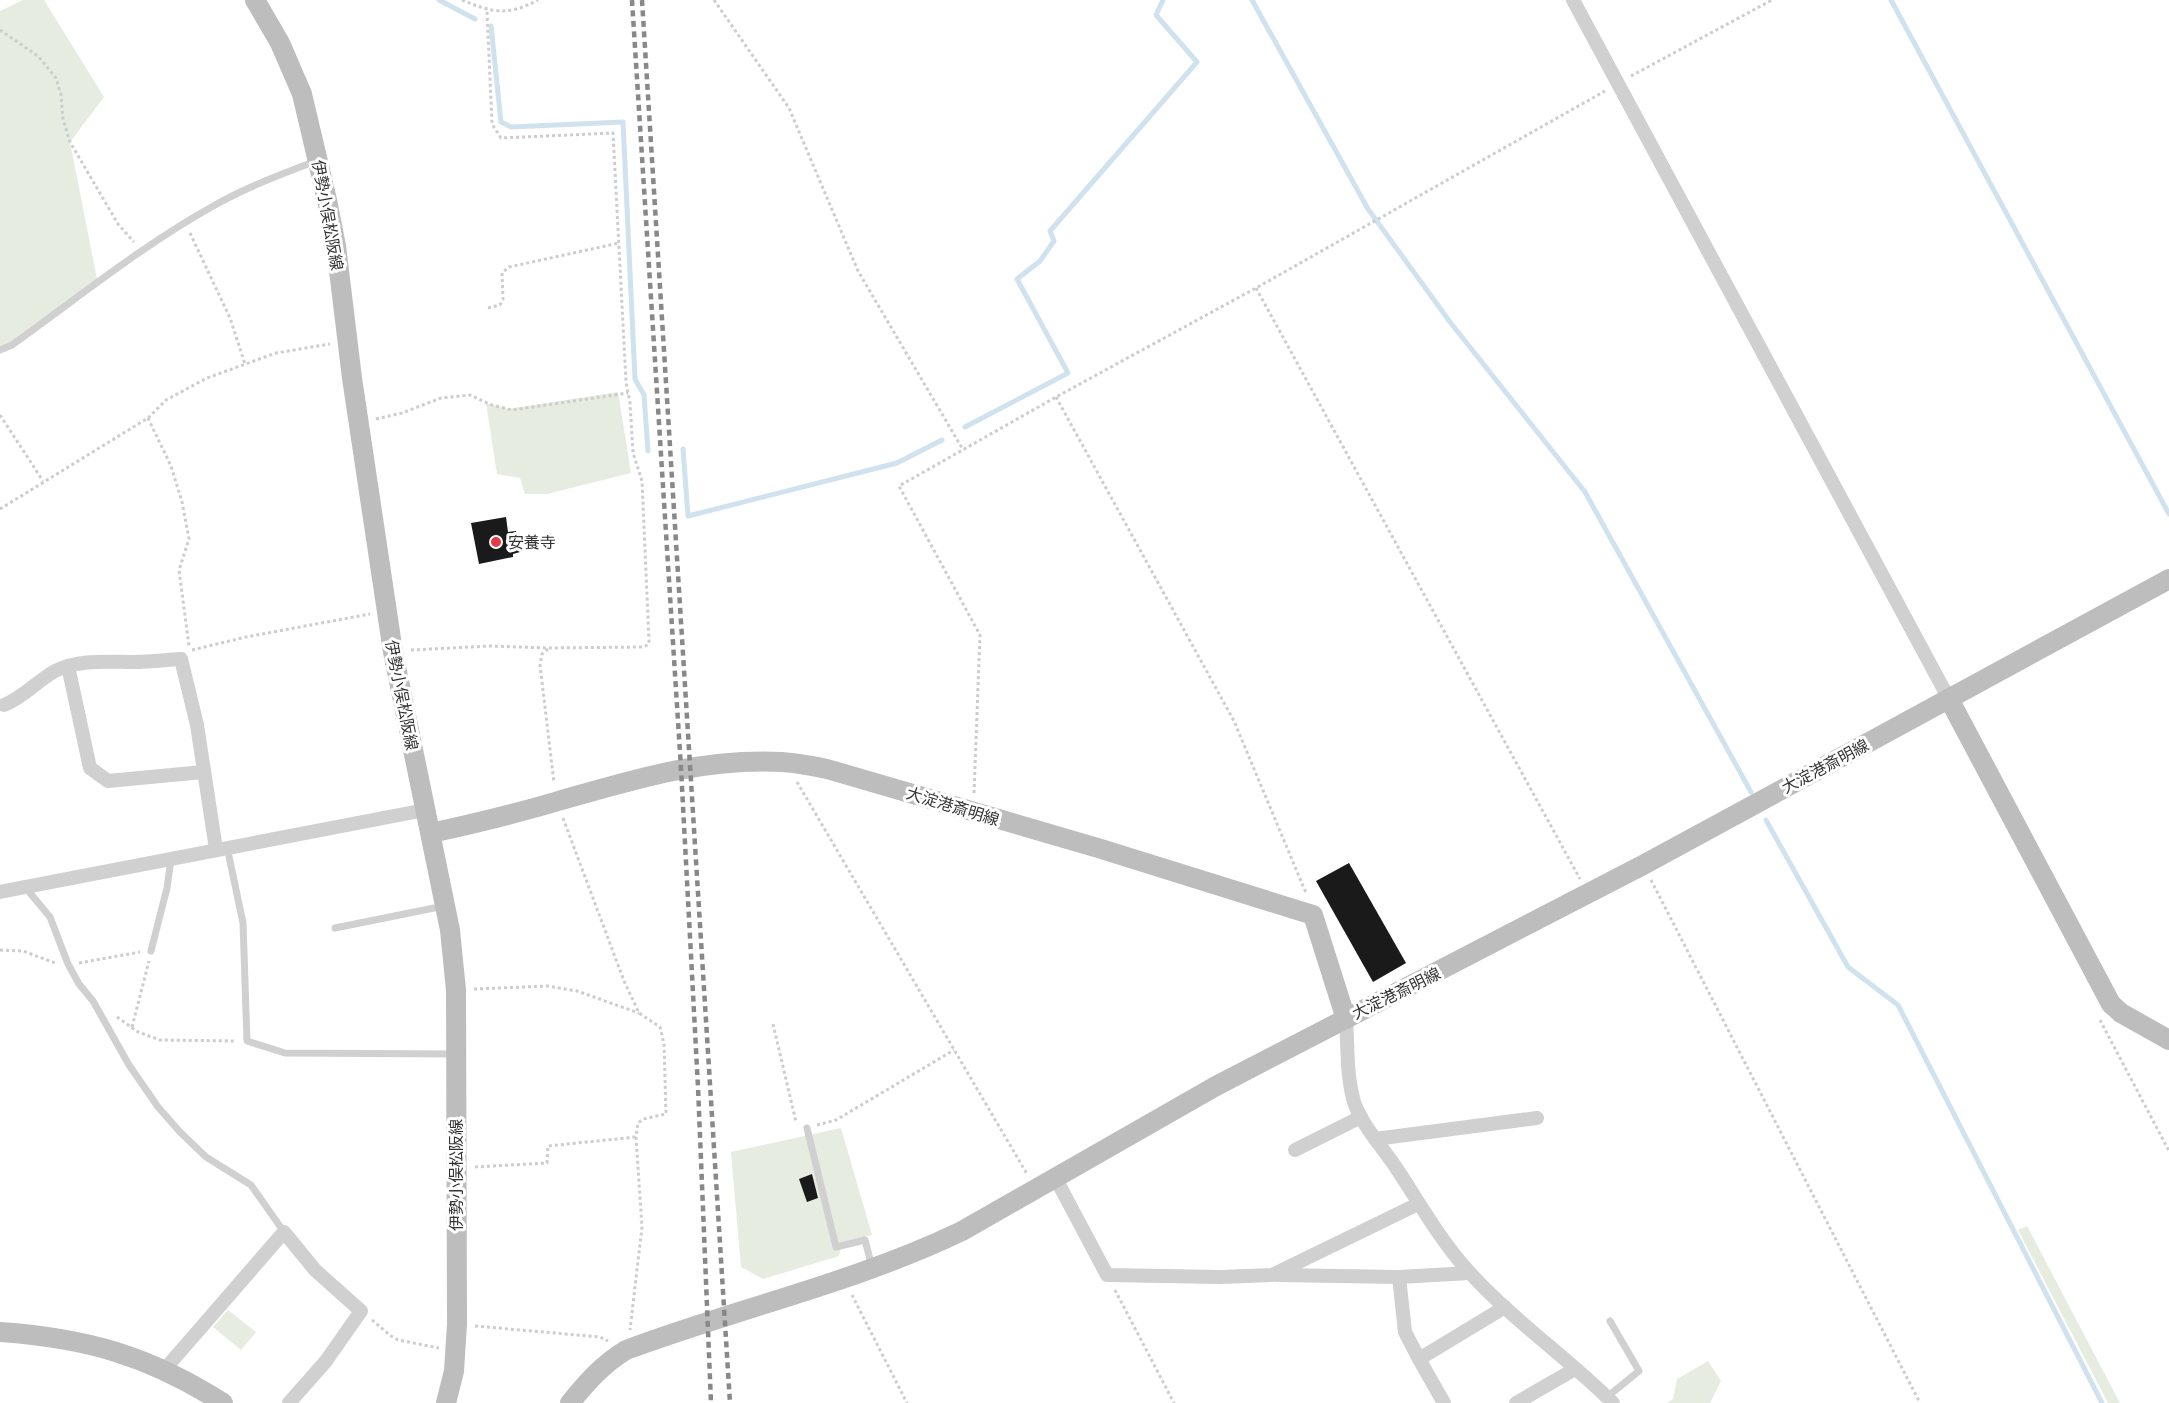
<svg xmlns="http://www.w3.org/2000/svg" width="2169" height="1403" viewBox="0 0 2169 1403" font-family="Mulish,'Noto Sans JP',sans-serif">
<rect width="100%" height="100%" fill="#fff"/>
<g fill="#e6ecdf">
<polygon points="23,0 44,0 104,97 70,142 98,284 0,350 0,11"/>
<polygon points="618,392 631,473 547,494 525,494 520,478 497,474 486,403 508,409"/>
<polygon points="841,1128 872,1235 842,1242 839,1256 763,1279 741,1267 731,1152"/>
<polygon points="2027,1226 2120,1403 2108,1403 2018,1230"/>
<polygon points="228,1310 256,1332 241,1350 213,1327"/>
<polygon points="1708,1361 1721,1381 1710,1403 1667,1403 1673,1399 1677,1379"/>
</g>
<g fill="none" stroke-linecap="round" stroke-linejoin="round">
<g stroke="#cfe2ee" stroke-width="5">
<polyline points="439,0 475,19"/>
<polyline points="1252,0 1368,209 1450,322 1585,492 1751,792"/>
<polyline points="1891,0 2169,514"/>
<polyline points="491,26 501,122 511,127 623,122 635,379 644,395 648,451"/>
<polyline points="965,427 1068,373 1017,279 1040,261 1054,241 1050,231 1197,62 1156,15 1163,0"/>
<polyline points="683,449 688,516 897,463 942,440"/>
<polyline points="1766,820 1848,967 1898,1005 2102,1403"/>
</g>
</g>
<g fill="#1a1a1a">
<polygon points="506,517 508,532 516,531 520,552 513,554 513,557 479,564 471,523"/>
<polygon points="1349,863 1406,963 1373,982 1316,881"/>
<polygon points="812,1174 818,1198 807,1202 799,1179"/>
</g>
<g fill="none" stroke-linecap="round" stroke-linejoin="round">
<g stroke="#cdcdcd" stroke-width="3" stroke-dasharray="3 3" stroke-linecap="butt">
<path d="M462,0C493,13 508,16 538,0"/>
<polyline points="714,0 789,108 858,271 962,448"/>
<polyline points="0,30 38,56 56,78 61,95 63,119 70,142 118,224 134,242"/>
<polyline points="1631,76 1772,0"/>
<polyline points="190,233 230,318 245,364"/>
<polyline points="1256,288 1580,879"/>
<polyline points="488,308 500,305 503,299 502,273 509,267 619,243"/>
<polyline points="1056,397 1234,721 1306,893"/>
<polyline points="0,415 43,481"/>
<polyline points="148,418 171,466 182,502 189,539 179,570 189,646"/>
<polyline points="376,419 402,413 441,398 470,395 492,405 512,410 628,393"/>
<polyline points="0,509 148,418 166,400 207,378 276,353 330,344"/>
<polyline points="548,649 542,654 540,665 554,783"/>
<polyline points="192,650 246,637 370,614"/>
<polyline points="411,650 490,646 549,648 642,647 648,645 649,641 642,481 633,453 630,403 626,382 613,133 501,138 492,124 487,11"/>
<polyline points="797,782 1027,1174"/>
<polyline points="974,793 980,635 899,486 1056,397 1256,288 1605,91"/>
<polyline points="563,818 624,981 639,1013 660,1027 664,1044 666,1114 643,1119 638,1123 636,1137 642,1227 630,1330"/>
<polyline points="1651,880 1920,1403"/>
<polyline points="0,950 23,951 55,963"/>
<polyline points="79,963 140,952"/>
<polyline points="474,989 547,986 577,991 639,1013"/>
<polyline points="117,1017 138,1032 160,1040 236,1041"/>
<polyline points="2100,1020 2169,1151"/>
<polyline points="773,1024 796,1122"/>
<polyline points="132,1027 149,961"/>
<polyline points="817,1125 836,1120 954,1050"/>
<polyline points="475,1167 547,1163 548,1146 636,1137"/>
<polyline points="1115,1290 1174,1403"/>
<polyline points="852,1295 907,1403"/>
<polyline points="372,1320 391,1336 398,1340 439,1348"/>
<polyline points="475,1326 600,1337 608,1341"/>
</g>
<g stroke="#d0d0d0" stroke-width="7">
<path d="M0,350L12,345C79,297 143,245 215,205C247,187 282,174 316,161"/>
<polyline points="227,847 243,923 247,1041 285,1053 454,1054"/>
<polyline points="25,887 50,917 68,964 79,984 93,1001 129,1065 158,1107 180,1132 206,1157 251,1185 284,1232"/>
<polyline points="335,928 444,906"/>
<polyline points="151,951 167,888 171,859"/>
<polyline points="807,1128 836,1247 865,1240 872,1267"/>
<polyline points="1607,1397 1639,1371 1610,1321"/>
</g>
<g stroke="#d0d0d0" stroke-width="14">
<polyline points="1573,0 1949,699"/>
<polyline points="68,666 90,768 108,781 203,772"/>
<path d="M4,705C23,698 37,681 55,671C79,659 108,662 134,662C149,662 165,660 181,659L197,725L216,849"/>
<polyline points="0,892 425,810"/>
<path d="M1346,1019C1348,1046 1346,1078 1355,1105C1364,1127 1381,1146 1395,1166C1419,1202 1441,1242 1471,1274C1514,1321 1568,1358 1613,1403"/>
<polyline points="1375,1139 1537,1118"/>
<polyline points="1295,1150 1361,1117"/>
<polyline points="1056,1179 1107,1275 1220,1277 1272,1275 1418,1204"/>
<polyline points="1277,1275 1399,1277 1470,1273"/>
<polyline points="1399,1277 1405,1332 1419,1359"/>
<polyline points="165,1369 284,1232 315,1270 361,1311 326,1361 289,1403"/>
<polyline points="1444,1403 1419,1359 1505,1307"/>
<polyline points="1516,1403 1575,1369"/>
</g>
<g stroke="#bdbdbd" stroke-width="20">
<polyline points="255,0 280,43 302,94 327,200 336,246 352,378 393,652 450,930 456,990 457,1324 454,1371 446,1403"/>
<polyline points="1949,699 2111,1004 2121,1013 2169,1040"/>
<path d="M431,833C472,824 514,814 555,802C632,780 701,758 782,762C797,763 813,766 827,769L1098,848L1313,915L1346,1019"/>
<path d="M0,1332C87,1338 149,1356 223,1403"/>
<path d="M570,1403C587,1382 603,1364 626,1350C738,1308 854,1283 962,1231L1216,1086L1643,865L2169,579"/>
</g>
<g stroke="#888" stroke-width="4.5" stroke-dasharray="6 4.5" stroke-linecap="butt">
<polyline points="632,0 681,768 698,1087 711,1403"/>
<polyline points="642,0 730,1403"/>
</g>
</g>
<circle fill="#e63946" stroke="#fff" stroke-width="2" cx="496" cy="542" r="6"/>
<g text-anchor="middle" stroke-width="6" stroke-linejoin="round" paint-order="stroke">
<g font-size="16" fill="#333" stroke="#fff">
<text transform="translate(328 215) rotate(80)" y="6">伊勢小俣松阪線</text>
<text transform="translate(402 695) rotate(79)" y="6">伊勢小俣松阪線</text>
<text transform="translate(1825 766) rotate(-28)" y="6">大淀港斎明線</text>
<text transform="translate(953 806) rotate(17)" y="6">大淀港斎明線</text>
<text transform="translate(1396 993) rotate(-26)" y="6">大淀港斎明線</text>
<text transform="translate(456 1175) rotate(-90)" y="6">伊勢小俣松阪線</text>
</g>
<g font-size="16" fill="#333" stroke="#fff" text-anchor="start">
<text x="508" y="548">安養寺</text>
</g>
</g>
</svg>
